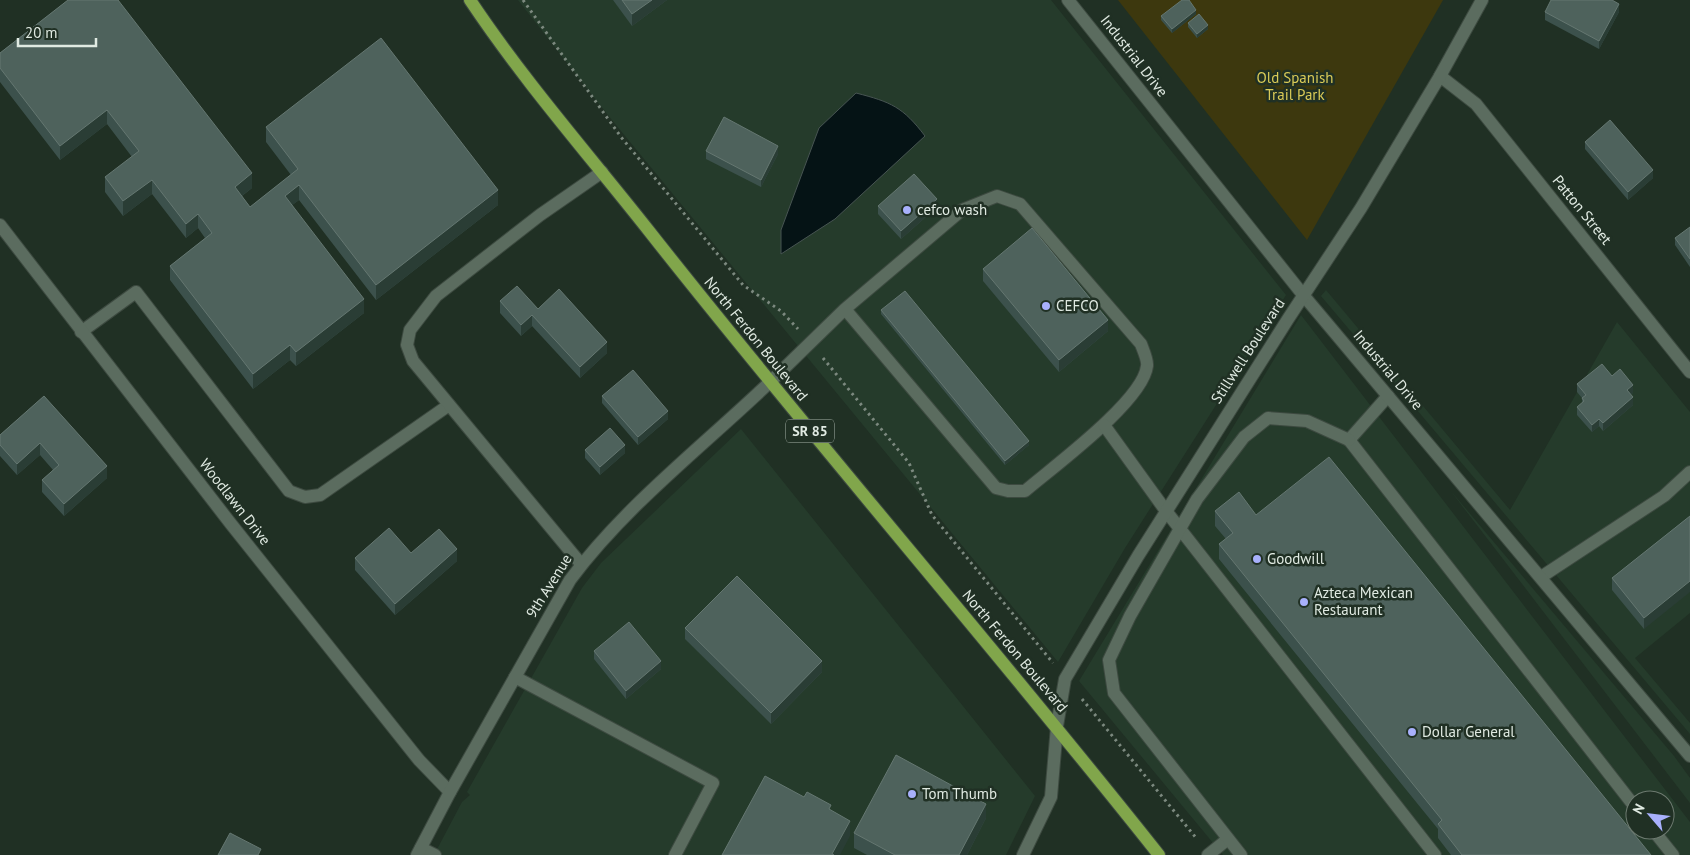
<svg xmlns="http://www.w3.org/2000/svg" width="1690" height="855" viewBox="0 0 1690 855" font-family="'PT Sans',sans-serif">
<rect width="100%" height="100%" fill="#203024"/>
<g fill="#253b2b" fill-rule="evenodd">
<polygon points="518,0 1051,0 1286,295 1125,548 1058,662 607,114"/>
<polygon points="1326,290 1510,510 1617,322 1690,412 1690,613 1635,658 1690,723 1690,734 1321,296"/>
<path d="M1301,315L1690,822V855H1223L1079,681ZM1635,800H1665V830H1635Z"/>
<polygon points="741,429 1035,796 1006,855 434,855 462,802 470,795 467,792 582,588 601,563"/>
<polygon points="1450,490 1674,756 1690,778 1690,803"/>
</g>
<polygon fill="#3d380e" points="1118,0 1443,0 1307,240"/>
<path fill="#051315" stroke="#475452" d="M856,93C891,102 903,107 925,136L835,219L781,254V230L819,128Z"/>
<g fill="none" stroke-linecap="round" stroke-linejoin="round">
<defs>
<g id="lane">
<polyline points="81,332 136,292 289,491 305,497 320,495 449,405"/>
<path d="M770,382L845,309L962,210L997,196L1020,204L1141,344C1143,350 1148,360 1147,366C1143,401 1053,467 1025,491H1008L996,488L845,309"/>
<polyline points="1388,396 1349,440 1635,807"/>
<polyline points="1104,425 1166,511 1435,855"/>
<polyline points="581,564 413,361 407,345 410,330 436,296 540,215 602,172"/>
<polyline points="1541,577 1664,496 1690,472"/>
<polyline points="515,677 713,783 675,855"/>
<polyline points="1653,830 1673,855"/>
<polyline points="421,848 435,855"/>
<polyline points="1208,855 1228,839"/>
<polyline points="1241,855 1114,693 1109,660 1130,616 1197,499 1244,437 1268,418 1307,421 1349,440"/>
</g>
<g id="street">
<polyline points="1068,0 1304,296 1690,756"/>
<polyline points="1440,76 1476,104 1690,372"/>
<polyline points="0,225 231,524 419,760 450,792"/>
<path d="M417,855L450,792L570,580C626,505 703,446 770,382"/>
<polyline points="1023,855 1051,797 1057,726"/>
</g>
<polyline id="secondary" points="1057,726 1065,679 1138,556 1288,319 1361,208 1440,76 1482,0"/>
<path id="primary" d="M470,0C524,81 589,155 649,231C815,442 992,644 1159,855"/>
</defs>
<use href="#lane" stroke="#3d4a40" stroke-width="14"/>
<use href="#street" stroke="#3d4a40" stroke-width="14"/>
<use href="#secondary" stroke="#3d4a40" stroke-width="14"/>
<use href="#primary" stroke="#3d4a40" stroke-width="14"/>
<g stroke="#7c897f" stroke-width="3" stroke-dasharray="2.5 4" stroke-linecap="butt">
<polyline points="523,0 621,137 743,285 781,311 798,329"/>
<polyline points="823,358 909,463 932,515 1053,663"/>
<polyline points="1082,699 1197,839"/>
</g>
<use href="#lane" stroke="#5b6c5f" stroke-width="12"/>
<use href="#street" stroke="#5b6c5f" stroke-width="12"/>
<use href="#secondary" stroke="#5b6c5f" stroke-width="12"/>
<use href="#primary" stroke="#81a64b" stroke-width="12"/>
</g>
<g fill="#3c514c">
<polygon points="68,0 252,188 242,196 250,207 291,175 266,142 266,127 498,205 376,300 299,200 292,205 364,313 296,366 290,360 253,389 170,280 170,266 205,238 198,228 186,238 152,194 123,216 105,192 105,177 132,157 107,124 60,160 0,82 0,53"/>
<polygon points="613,0 667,0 632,26"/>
<polygon points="1545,12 1619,12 1599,49 1545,20"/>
<polygon points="1196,14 1172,33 1161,20 1161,16"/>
<polygon points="1188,23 1208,29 1197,38 1188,27"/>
<polygon points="1585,142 1653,178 1628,200 1585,149"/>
<polygon points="706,151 778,154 761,187 706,159"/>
<polygon points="878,206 937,207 901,239 878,214"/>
<polygon points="1690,227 1690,267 1675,245 1675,238"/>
<polygon points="983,269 1108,331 1059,372 983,281"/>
<polygon points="500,301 538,309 607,353 580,378 532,326 521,336 500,313"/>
<polygon points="881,310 1029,445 1005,465 881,314"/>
<polygon points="1612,376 1633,393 1631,394 1633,405 1603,431 1599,426 1592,432 1577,415 1577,407 1582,403 1582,398 1577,392 1577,384"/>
<polygon points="44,396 107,478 64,516 42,492 42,480 53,470 40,455 17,475 0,456 0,435"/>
<polygon points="602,396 668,419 638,445 602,403"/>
<polygon points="585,450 625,453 600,475 585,458"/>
<polygon points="1215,511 1256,515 1651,855 1451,855 1438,838 1438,829 1219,559 1219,544 1226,539 1215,526"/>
<polygon points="1690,516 1644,629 1612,590 1612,578"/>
<polygon points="411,553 457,561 395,615 355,570 355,558"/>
<polygon points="685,628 822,672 771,724 685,639"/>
<polygon points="594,651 661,669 626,699 594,659"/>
<polygon points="986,818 967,855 867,855 854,848 854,833"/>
</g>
<g fill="#2a3d35">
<polygon points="652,0 667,0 632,26 632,14"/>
<polygon points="1619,4 1619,12 1599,49 1599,41"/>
<polygon points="1196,10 1196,14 1172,33 1172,29"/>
<polygon points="1208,25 1208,29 1197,38 1197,34"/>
<polygon points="107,110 107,124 60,160 60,146"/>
<polygon points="778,146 778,154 761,187 761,180"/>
<polygon points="1653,170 1653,178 1628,200 1628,192"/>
<polygon points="252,173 252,188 235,201 235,187"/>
<polygon points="152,180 152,194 123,216 123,201"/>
<polygon points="299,185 299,200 285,211 285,196"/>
<polygon points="498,190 498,205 376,300 376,285"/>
<polygon points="937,199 937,207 901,239 901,231"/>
<polygon points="198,214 198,228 186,238 186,224"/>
<polygon points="364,299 364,313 296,366 296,352"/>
<polygon points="532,315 532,326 521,336 521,325"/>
<polygon points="1108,320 1108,331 1059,372 1059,360"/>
<polygon points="607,342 607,353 580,378 580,367"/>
<polygon points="290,345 290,360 253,389 253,374"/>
<polygon points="1633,385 1633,393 1627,398 1627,390"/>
<polygon points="1633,397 1633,405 1603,431 1603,423"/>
<polygon points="668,411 668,419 638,445 638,437"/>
<polygon points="1599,419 1599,426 1592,432 1592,425"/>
<polygon points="1029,441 1029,445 1005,465 1005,461"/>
<polygon points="40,443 40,455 17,475 17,464"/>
<polygon points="625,445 625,453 600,475 600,467"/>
<polygon points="107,466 107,478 64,516 64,504"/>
<polygon points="457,549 457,561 395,615 395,604"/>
<polygon points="1690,581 1690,592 1644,629 1644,618"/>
<polygon points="661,661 661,669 626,699 626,691"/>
<polygon points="822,661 822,672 771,724 771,713"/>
<polygon points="986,804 986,818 967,855 959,855"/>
<polygon points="850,821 850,836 840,855 832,855"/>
</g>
<g fill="#4e625c" stroke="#657771">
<polygon points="68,0 118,0 252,173 235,187 250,207 298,169 266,127 381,38 498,190 376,285 299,185 285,196 364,299 296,352 290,345 253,374 170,266 212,233 198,214 186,224 152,180 123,201 105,177 139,151 107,110 60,146 0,68 0,53"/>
<polygon points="622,0 652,0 632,14"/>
<polygon points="1182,0 1189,0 1196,10 1172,29 1161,16"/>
<polygon points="1551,0 1612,0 1619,4 1599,41 1545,12"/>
<polygon points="1199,14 1208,25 1197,34 1188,23"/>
<polygon points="724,117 778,146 761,180 706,151"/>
<polygon points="1610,120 1653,170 1628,192 1585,142"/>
<polygon points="914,174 937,199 901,231 878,206"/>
<polygon points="1690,227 1690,259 1675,238"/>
<polygon points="1032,228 1108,320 1059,360 983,269"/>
<polygon points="517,286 538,309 559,289 607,342 580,367 532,315 521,325 500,301"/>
<polygon points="905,291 1029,441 1005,461 881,310"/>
<polygon points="1602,364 1612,376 1620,369 1633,385 1627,390 1633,397 1603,423 1599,419 1592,425 1577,407 1584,401 1582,398 1586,395 1577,384"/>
<polygon points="633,370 668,411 638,437 602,396"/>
<polygon points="44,396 107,466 64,504 42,480 59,465 40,443 17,464 0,445 0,435"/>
<polygon points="610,428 625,445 600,467 585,450"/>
<polygon points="1329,457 1651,855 1462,855 1438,824 1442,820 1219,544 1233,533 1215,511 1239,492 1256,515"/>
<polygon points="1690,516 1690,581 1644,618 1612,578"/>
<polygon points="389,528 411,553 439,529 457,549 395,604 355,558"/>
<polygon points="737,576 822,661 771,713 685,628"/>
<polygon points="629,622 661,661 626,691 594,651"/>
<polygon points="896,755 986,804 959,855 895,855 854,833"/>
<polygon points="765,776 804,797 807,792 831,805 829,809 850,821 832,854 834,855 722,855"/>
<polygon points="230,833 261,849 258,855 218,855"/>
</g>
<g fill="#a8b0fc" stroke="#203024" stroke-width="2">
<circle cx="907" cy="210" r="5"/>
<circle cx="1046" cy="306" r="5"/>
<circle cx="1257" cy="559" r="5"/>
<circle cx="1304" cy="602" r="5"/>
<circle cx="1412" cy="732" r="5"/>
<circle cx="912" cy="794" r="5"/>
</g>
<g text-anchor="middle" stroke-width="5" stroke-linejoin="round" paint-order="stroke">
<rect fill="#203024" stroke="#a6b2a9" stroke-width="1" x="786" y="419.5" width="48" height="23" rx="4"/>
<g font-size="14" font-weight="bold" fill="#e0eae2">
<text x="810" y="436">SR 85</text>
</g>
<g font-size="15" fill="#e0eae2" stroke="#203024">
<text transform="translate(1134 56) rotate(52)" y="5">Industrial Drive</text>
<text transform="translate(1582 210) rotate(51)" y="5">Patton Street</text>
<text transform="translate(756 339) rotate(51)" y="5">North Ferdon Boulevard</text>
<text transform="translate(1248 351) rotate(-57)" y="5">Stillwell Boulevard</text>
<text transform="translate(1388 370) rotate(50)" y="5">Industrial Drive</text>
<text transform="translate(235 502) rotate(52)" y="5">Woodlawn Drive</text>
<text transform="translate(549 586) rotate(-58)" y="5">9th Avenue</text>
<text transform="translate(1015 651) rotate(50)" y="5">North Ferdon Boulevard</text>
</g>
<g font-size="15" fill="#dacb57" stroke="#203024">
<text x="1295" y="83">Old Spanish<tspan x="1295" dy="17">Trail Park</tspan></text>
</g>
<g font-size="15" fill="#e0eae2" stroke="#203024" text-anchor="start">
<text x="917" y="215">cefco wash</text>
<text x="1056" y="311">CEFCO</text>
<text x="1267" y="564">Goodwill</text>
<text x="1314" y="598">Azteca Mexican<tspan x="1314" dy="17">Restaurant</tspan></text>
<text x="1422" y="737">Dollar General</text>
<text x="922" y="799">Tom Thumb</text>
</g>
</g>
<g transform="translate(1650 815) rotate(298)"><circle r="24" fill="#203024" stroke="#6d7a70"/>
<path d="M0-4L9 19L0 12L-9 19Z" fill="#a8b0fc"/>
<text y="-8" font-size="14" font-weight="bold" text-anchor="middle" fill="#e0eae2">N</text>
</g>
<path d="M18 38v8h78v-8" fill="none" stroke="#e0eae2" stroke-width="2.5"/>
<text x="25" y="38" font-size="15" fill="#e0eae2" stroke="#203024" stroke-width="4" paint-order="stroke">20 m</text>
</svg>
